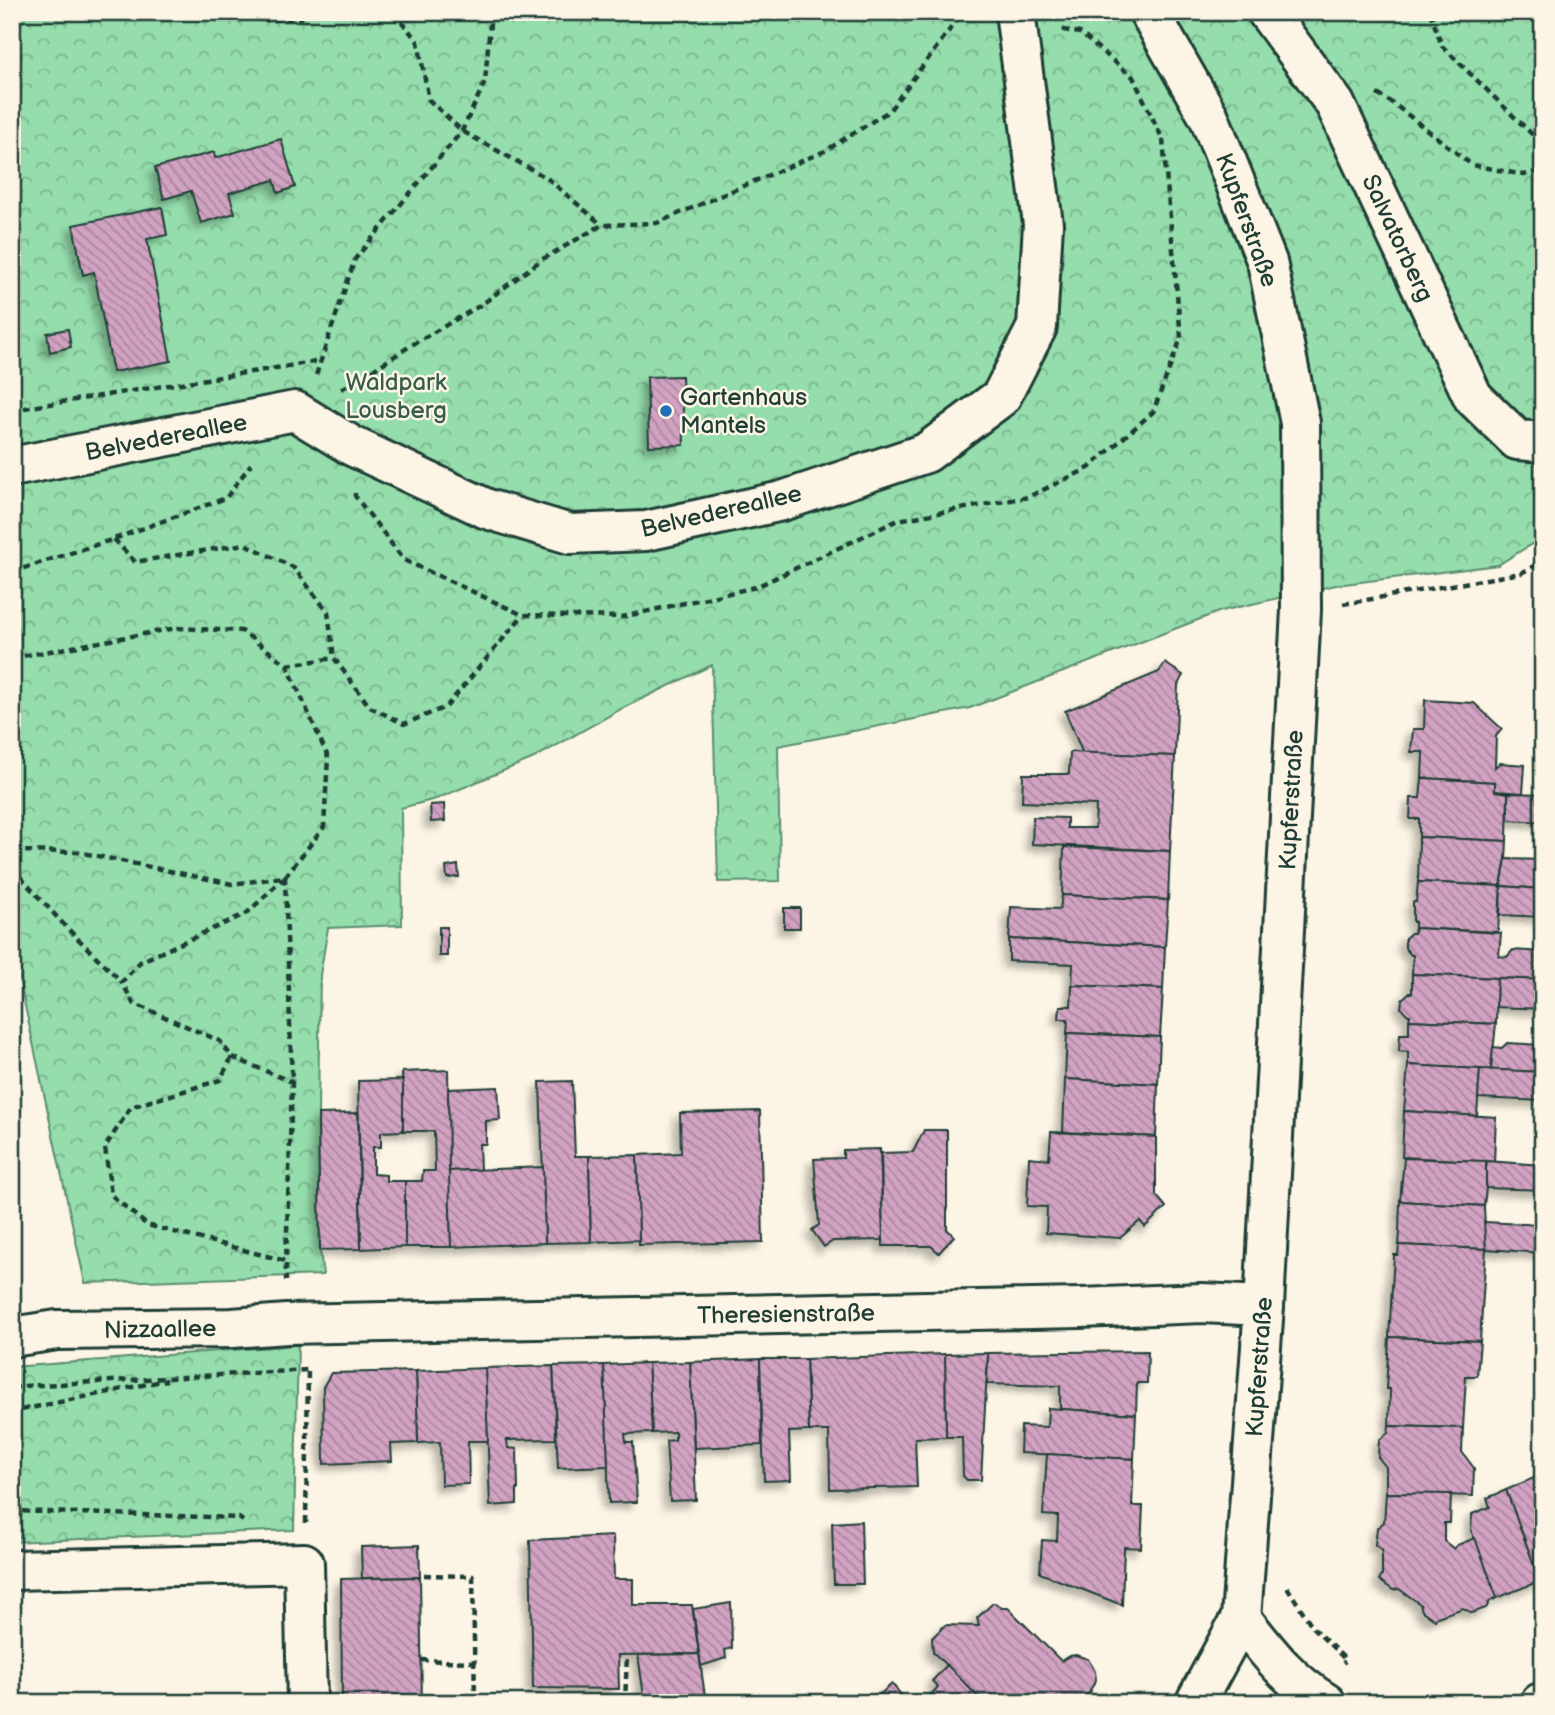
<svg xmlns="http://www.w3.org/2000/svg" width="1555" height="1715" viewBox="0 0 1555 1715" font-family="'Balsamiq Sans',sans-serif">
<defs>
<pattern id="park-crowns" width="20" height="18" patternUnits="userSpaceOnUse" patternTransform="scale(1.75)"><rect width="20" height="18" fill="#95ddac"/><path d="M2 6a3 3 0 1 1 6 0M12 15a3 3 0 1 1 6 0" fill="none" stroke="#79b48d"/></pattern>
<pattern id="building-back-hatch" width="6" height="6" patternUnits="userSpaceOnUse" patternTransform="scale(1.75)"><rect width="6" height="6" fill="#d2a2c2"/><path d="M-1 5l2 2M0 0l6 6M5-1l2 2" fill="none" stroke="#aa859e"/></pattern>
<filter id="shadow"><feDropShadow dx="-6" dy="6" stdDeviation="3.5" flood-color="#0004"/></filter>
</defs>
<rect width="100%" height="100%" fill="#fcf5e5"/>
<filter id="ink" filterUnits="userSpaceOnUse"><feTurbulence type="fractalNoise" baseFrequency=".0143" numOctaves="2"/><feDisplacementMap in="SourceGraphic" scale="14" xChannelSelector="R" yChannelSelector="G"/><feConvolveMatrix kernelMatrix="1 2 1 2 8 2 1 2 1" color-interpolation-filters="sRGB"/></filter>
<g filter="url(#ink)">
<g fill="url(#park-crowns)" stroke="#5a8d70" stroke-width="2">
<polygon points="12,12 1543,12 1543,537 1498,565 1336,585 1221,611 970,708 778,746 780,881 718,882 712,665 623,708 534,758 436,799 401,808 402,925 328,928 320,975 318,1114 320,1250 323,1275 85,1283 12,946"/>
<polygon points="298,1345 294,1530 12,1542 12,1367"/>
</g>
<g fill="url(#building-back-hatch)" stroke="#1f3d34" stroke-width="2" filter="url(#shadow)">
<polygon points="281,139 295,187 278,193 274,180 229,193 235,213 201,223 191,191 164,199 155,168 214,152 215,158"/>
<polygon points="162,207 167,235 147,239 171,361 113,372 94,272 83,275 73,225"/>
<polygon points="68,329 71,347 50,352 47,333"/>
<polygon points="682,376 684,445 649,446 647,377"/>
<polygon points="1165,663 1183,675 1178,685 1175,756 1083,754 1065,711 1159,672"/>
<polygon points="1425,700 1474,703 1502,729 1496,736 1495,767 1500,763 1525,765 1523,793 1495,791 1495,782 1422,778 1423,752 1411,752 1413,729 1424,729"/>
<polygon points="1070,752 1175,756 1170,851 1032,844 1033,817 1067,818 1067,828 1095,828 1096,805 1022,802 1023,774 1069,774"/>
<polygon points="1422,778 1495,782 1495,791 1508,793 1507,841 1419,837 1419,819 1410,819 1411,798 1420,798"/>
<polygon points="1508,793 1543,794 1543,822 1508,820"/>
<polygon points="444,804 445,821 431,822 430,805"/>
<polygon points="1419,837 1507,841 1506,859 1501,886 1418,882"/>
<polygon points="1064,847 1170,851 1168,900 1062,895"/>
<polygon points="1506,859 1543,860 1543,889 1501,886"/>
<polygon points="458,865 459,877 447,878 446,867"/>
<polygon points="1418,882 1501,886 1498,932 1415,928 1415,922 1413,922 1413,902 1416,902"/>
<polygon points="1501,886 1543,889 1543,917 1500,915"/>
<polygon points="1062,895 1168,900 1165,947 1009,939 1011,907 1060,909"/>
<rect x="784" y="908" width="16" height="20"/>
<rect x="439" y="927" width="8" height="29"/>
<polygon points="1415,928 1501,933 1499,956 1507,957 1513,950 1543,952 1543,980 1412,974 1413,955 1411,955 1405,948 1405,938 1411,933 1414,933"/>
<polygon points="1009,939 1165,947 1163,989 1072,985 1073,964 1009,961"/>
<polygon points="1412,974 1497,978 1496,1024 1409,1020 1410,1015 1408,1015 1401,1008 1402,999 1409,993 1412,993"/>
<polygon points="1497,978 1543,980 1543,1009 1496,1007"/>
<polygon points="1072,985 1163,989 1160,1037 1067,1033 1068,1019 1059,1019 1060,1006 1071,1006"/>
<polygon points="1409,1020 1496,1024 1491,1070 1408,1065 1408,1052 1399,1051 1400,1034 1409,1034"/>
<polygon points="1067,1033 1160,1037 1158,1084 1065,1079"/>
<polygon points="1507,1043 1543,1045 1543,1072 1491,1070 1493,1047 1502,1048"/>
<polygon points="1408,1065 1480,1069 1477,1116 1404,1111"/>
<polygon points="1480,1069 1543,1072 1543,1101 1478,1098"/>
<polygon points="448,1070 451,1247 405,1247 405,1181 422,1181 423,1171 435,1171 434,1131 403,1131 402,1072"/>
<polygon points="1065,1079 1158,1084 1156,1137 1063,1132"/>
<polygon points="403,1080 403,1131 381,1132 381,1147 373,1147 373,1174 386,1175 386,1181 405,1181 405,1247 361,1249 358,1081"/>
<polygon points="572,1081 575,1156 589,1156 591,1242 545,1243 540,1082"/>
<polygon points="498,1087 500,1120 486,1121 486,1144 479,1144 480,1170 449,1171 448,1089"/>
<polygon points="760,1111 763,1242 639,1245 637,1155 681,1153 680,1113"/>
<polygon points="1404,1111 1496,1117 1494,1162 1402,1157"/>
<polygon points="358,1113 361,1249 320,1250 318,1114"/>
<polygon points="924,1130 947,1130 947,1229 954,1236 939,1253 931,1246 883,1246 881,1153 913,1152"/>
<polygon points="1051,1132 1156,1137 1156,1195 1166,1207 1145,1227 1140,1221 1120,1238 1046,1233 1047,1207 1027,1206 1029,1157 1049,1159"/>
<polygon points="880,1149 883,1240 833,1241 824,1247 812,1230 819,1225 814,1159 843,1158 843,1150"/>
<polygon points="637,1155 639,1240 591,1242 589,1156"/>
<polygon points="1404,1158 1486,1161 1486,1188 1484,1206 1400,1201"/>
<polygon points="1486,1161 1543,1165 1543,1190 1486,1188"/>
<polygon points="543,1167 545,1243 451,1247 449,1171"/>
<polygon points="1400,1201 1484,1206 1486,1249 1399,1245 1400,1232 1399,1231"/>
<polygon points="1484,1222 1543,1225 1543,1253 1486,1249"/>
<polygon points="1399,1245 1486,1249 1480,1341 1389,1337 1394,1255 1398,1255"/>
<polygon points="1389,1337 1480,1341 1477,1376 1466,1376 1463,1428 1389,1426 1390,1389 1386,1389"/>
<polygon points="1148,1351 1147,1383 1137,1383 1136,1414 1060,1409 1060,1386 987,1384 988,1353"/>
<polygon points="988,1353 981,1480 967,1480 963,1476 962,1437 946,1437 945,1354"/>
<polygon points="945,1354 946,1437 915,1438 917,1487 830,1489 829,1431 809,1431 806,1359"/>
<polygon points="760,1359 762,1445 694,1448 690,1362"/>
<polygon points="760,1359 806,1359 809,1431 789,1432 791,1480 764,1481"/>
<polygon points="690,1362 696,1500 670,1501 666,1441 675,1440 675,1432 652,1433 648,1363"/>
<polygon points="648,1363 652,1433 625,1434 626,1442 633,1442 637,1502 609,1503 604,1365"/>
<polygon points="604,1365 608,1466 558,1468 553,1366"/>
<polygon points="553,1366 556,1439 507,1440 508,1448 517,1449 518,1489 517,1489 517,1504 490,1506 485,1368"/>
<polygon points="485,1368 488,1441 468,1441 469,1484 441,1485 440,1442 418,1443 416,1371"/>
<polygon points="416,1371 418,1443 391,1444 392,1461 324,1464 323,1387 331,1373"/>
<polygon points="1048,1408 1136,1414 1134,1459 1020,1453 1021,1426 1047,1427"/>
<polygon points="1389,1426 1463,1428 1462,1452 1474,1468 1473,1496 1386,1493 1386,1467 1378,1457 1379,1440 1388,1433"/>
<polygon points="1047,1454 1134,1459 1132,1506 1143,1506 1141,1548 1124,1547 1122,1605 1040,1573 1042,1540 1057,1541 1058,1516 1043,1515"/>
<polygon points="1543,1474 1543,1580 1540,1581 1506,1490"/>
<polygon points="1506,1490 1540,1581 1497,1598 1471,1530 1472,1514 1490,1507 1487,1498"/>
<polygon points="1386,1493 1451,1494 1450,1523 1444,1523 1444,1541 1454,1549 1457,1545 1475,1538 1497,1598 1490,1601 1486,1608 1472,1613 1463,1608 1437,1617 1435,1620 1422,1611 1420,1604 1399,1589 1393,1590 1379,1580 1382,1576 1382,1550 1375,1545 1377,1528 1384,1522"/>
<polygon points="861,1521 863,1584 834,1584 832,1523"/>
<polygon points="613,1536 614,1579 633,1579 633,1605 692,1605 699,1654 618,1655 619,1689 533,1688 530,1540"/>
<polygon points="419,1545 420,1577 362,1578 361,1547"/>
<polygon points="420,1577 422,1703 342,1703 341,1579"/>
<polygon points="731,1603 732,1648 725,1650 726,1658 701,1666 693,1609"/>
<polygon points="993,1603 995,1603 1002,1608 1008,1608 1061,1661 1069,1656 1076,1655 1088,1659 1095,1671 1096,1680 1090,1690 1091,1691 1080,1703 984,1703 933,1652 932,1638 945,1625 979,1626 977,1618"/>
<polygon points="699,1654 706,1703 645,1703 638,1655"/>
<polygon points="947,1665 952,1670 984,1703 926,1703 925,1701 938,1687 932,1681"/>
<polygon points="892,1684 908,1703 872,1703 871,1702"/>
</g>
<g fill="none" stroke-linecap="round" stroke-linejoin="round">
<defs>
<g id="minor">
<polyline points="1149,12 1209,117 1267,262 1300,423 1301,610 1264,1306 1241,1618 1195,1703"/>
<polyline points="1267,12 1335,104 1473,397 1517,440 1543,442"/>
<polyline points="12,467 295,411 352,446 487,509 570,534 646,531 782,501 926,453 1001,397 1037,327 1043,224 1015,12"/>
<polyline points="12,1337 57,1330 232,1328 287,1324 1081,1308 1202,1303 1264,1306"/>
<polyline points="12,1570 304,1563 307,1703"/>
<path d="M1241,1618C1268,1652 1288,1680 1326,1703"/>
</g>
<polyline id="major" points="1540,1703 1543,1702"/>
</defs>
<use href="#minor" stroke="#1f3d34" stroke-width="44"/>
<use href="#major" stroke="#1f3d34" stroke-width="44"/>
<g stroke="#1f3d34" stroke-width="4.5" stroke-dasharray="7 5" stroke-linecap="butt">
<polyline points="226,12 265,20 301,18 307,12"/>
<polyline points="394,12 418,42 429,100 462,131 547,178 602,225"/>
<polyline points="1430,12 1442,46 1543,145"/>
<polyline points="960,16 973,17"/>
<polyline points="1377,94 1394,104 1472,165 1524,175 1543,170"/>
<polyline points="316,375 355,259 462,131 485,82 491,12"/>
<polyline points="341,389 356,381 410,346 481,305 541,260 602,225 657,223 825,151 889,111 960,16 961,12"/>
<polyline points="12,410 320,361"/>
<polyline points="355,493 355,496 404,560 523,615 622,617 756,587 898,520 1028,497 1089,468 1153,412 1181,338 1163,140 1133,77 1080,33 1058,29"/>
<polyline points="114,539 135,562 245,544 293,567 328,612 334,658"/>
<polyline points="12,572 114,539 226,498 251,464"/>
<polyline points="1343,604 1521,573 1543,561"/>
<polyline points="12,658 176,628 242,631 287,665 328,757 324,827 285,877 232,884 78,852 12,851"/>
<polyline points="287,665 334,658 370,707 404,724 446,707 523,615"/>
<polyline points="12,868 67,928 122,982"/>
<polyline points="285,877 247,913 140,962 122,982 133,1003 220,1041 232,1057 220,1080 131,1107 105,1147 111,1195 147,1225 286,1261 286,1281"/>
<polyline points="285,877 292,1082 286,1261"/>
<polyline points="232,1057 292,1082"/>
<polyline points="12,1388 23,1386 308,1370"/>
<polyline points="12,1417 21,1410 167,1380"/>
<polyline points="12,1508 14,1511 239,1518 243,1521"/>
<polyline points="306,1523 308,1368"/>
<polyline points="424,1575 473,1576 475,1703"/>
<polyline points="1287,1587 1314,1629 1346,1660 1343,1663"/>
<polyline points="421,1660 473,1662"/>
<polyline points="624,1699 644,1696"/>
<polyline points="625,1703 627,1655"/>
</g>
<use href="#minor" stroke="#fcf5e5" stroke-width="38"/>
<use href="#major" stroke="#fcf5e5" stroke-width="38"/>
</g>
</g>
<circle fill="#1f6fb2" stroke="#fcf5e5" stroke-width="2.5" cx="666" cy="411" r="7"/>
<g text-anchor="middle" stroke-width="5" stroke-linejoin="round" paint-order="stroke">
<g font-size="24" fill="#1f3d34" stroke="#fcf5e5">
<text transform="translate(1247 220) rotate(70)" y="8">Kupferstraße</text>
<text transform="translate(1398 238) rotate(65)" y="8">Salvatorberg</text>
<text transform="translate(166 437) rotate(-11)" y="8">Belvedereallee</text>
<text transform="translate(721 511) rotate(-13)" y="8">Belvedereallee</text>
<text transform="translate(1291 800) rotate(-87)" y="8">Kupferstraße</text>
<text transform="translate(786 1314) rotate(-1)" y="8">Theresienstraße</text>
<text transform="translate(160 1329) rotate(-1)" y="8">Nizzaallee</text>
<text transform="translate(1259 1367) rotate(-86)" y="8">Kupferstraße</text>
</g>
<g font-size="24" fill="#375d4c" stroke="#fcf5e5">
<text x="396" y="390">Waldpark<tspan x="396" dy="28">Lousberg</tspan></text>
</g>
<g font-size="24" fill="#1f3d34" stroke="#fcf5e5" text-anchor="start">
<text x="680" y="405">Gartenhaus<tspan x="680" dy="28">Mantels</tspan></text>
</g>
</g>
<rect width="1555" height="1715" fill="none" stroke="#fcf5e5" stroke-width="42"/>
<rect x="21" y="21" width="1513" height="1673" fill="none" stroke="#1f3d34" stroke-width="2.5" filter="url(#ink)"/>
</svg>
